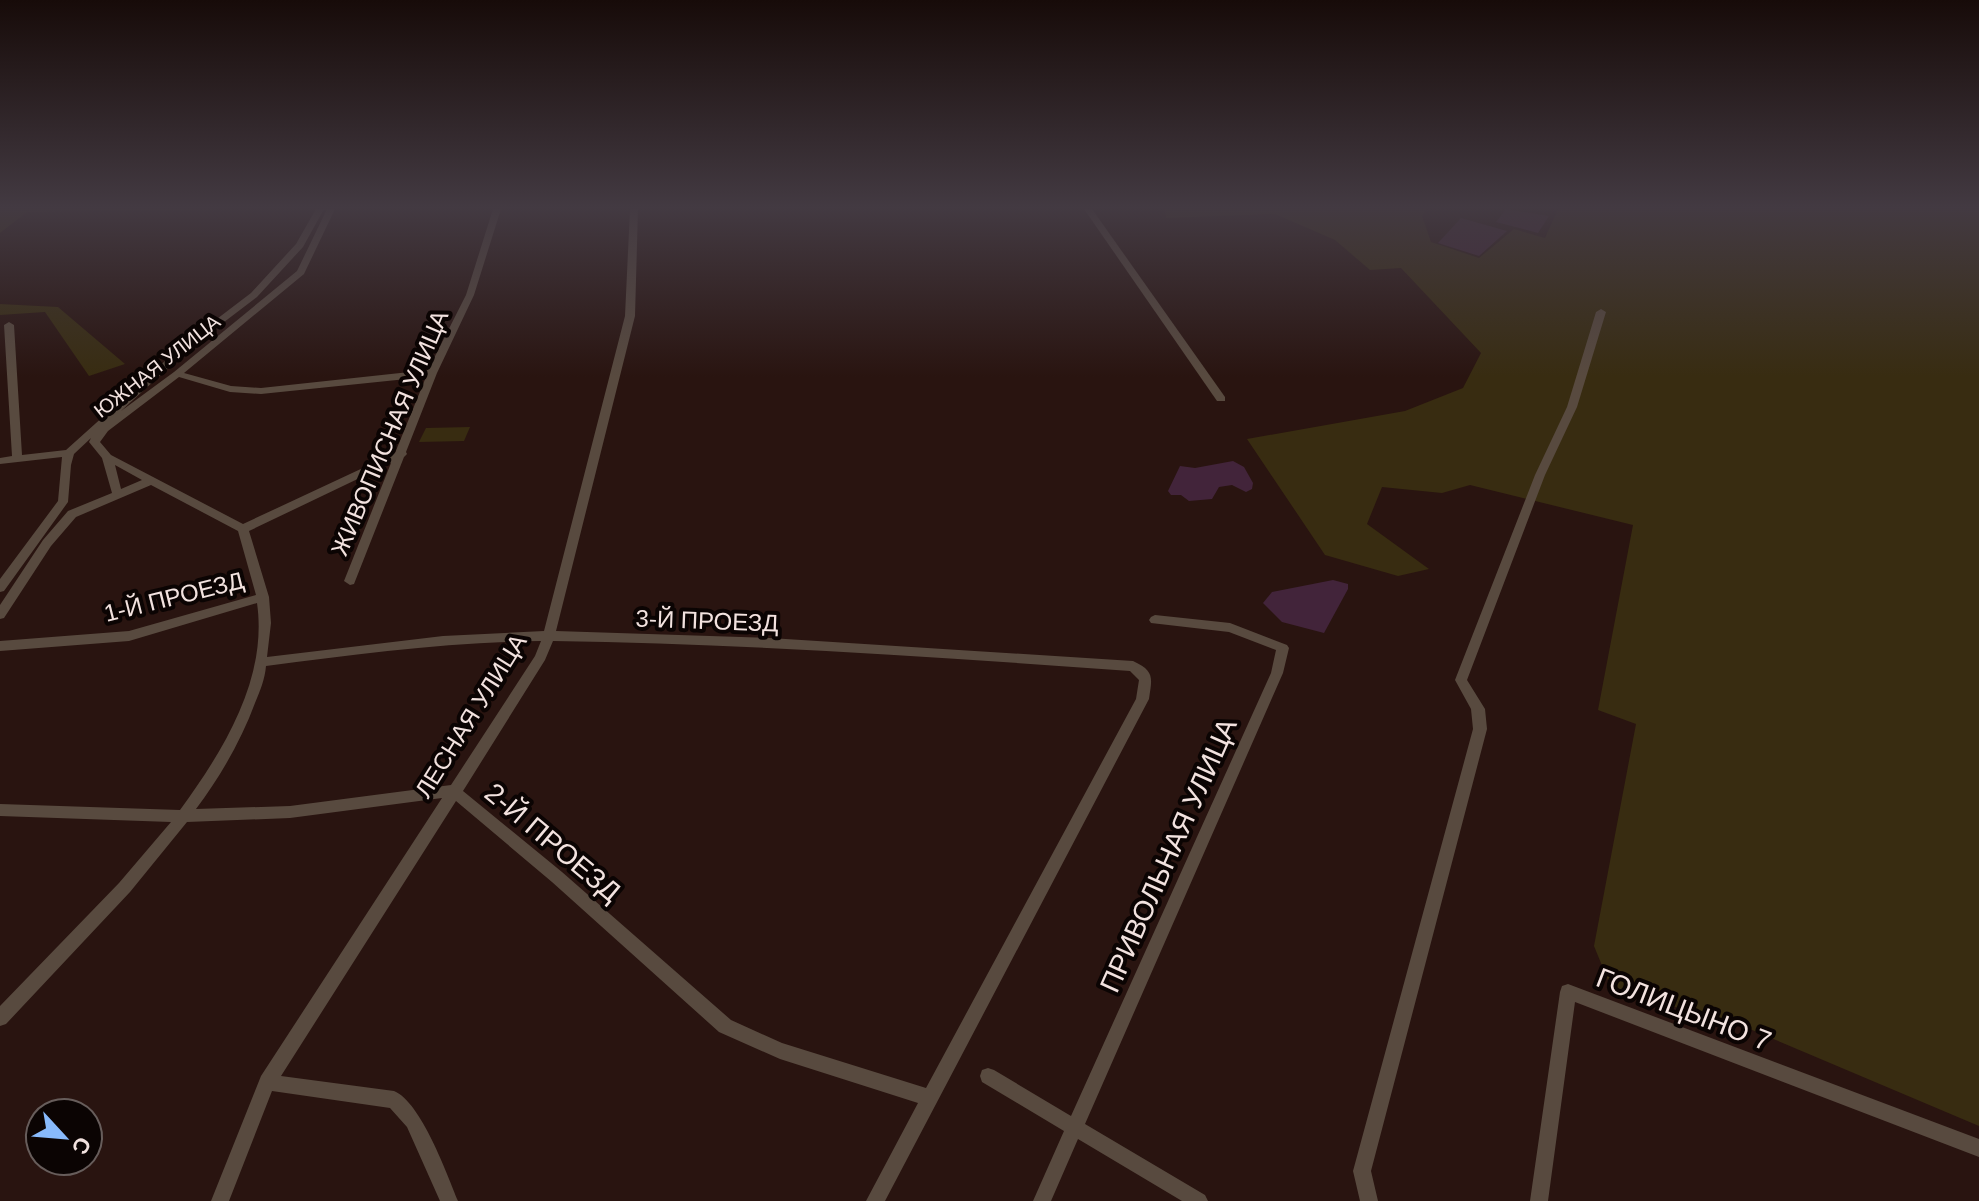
<svg xmlns="http://www.w3.org/2000/svg" width="1979" height="1201" viewBox="0 0 1979 1201" font-family="Arial,sans-serif">
<rect width="100%" height="100%" fill="#291410"/>
<g fill="#382c11">
<polygon points="0,209 230,209 27,212 0,233"/>
<polygon points="1165,209 1426,209 1422,216 1431,242 1479,258 1514,229 1545,238 1558,209 1979,209 1979,1126 1738,1024 1612,990 1594,946 1636,724 1598,710 1633,525 1470,485 1442,493 1382,487 1367,524 1429,569 1398,576 1325,555 1247,439 1405,411 1463,388 1481,353 1401,268 1370,270 1335,240 1275,214 1166,218"/>
<polygon points="0,304 58,307 125,364 89,376 45,312 0,315"/>
<polygon points="470,427 464,441 419,442 426,428"/>
</g>
<g fill="#42243a">
<polygon points="1506,209 1549,216 1538,233 1496,222"/>
<polygon points="1461,218 1507,231 1479,256 1438,243"/>
<polygon points="1233,461 1244,467 1253,483 1252,489 1246,492 1232,485 1219,487 1212,499 1189,501 1181,495 1171,495 1168,491 1180,466 1195,468"/>
<polygon points="1333,580 1348,584 1348,589 1324,633 1282,622 1263,603 1272,592"/>
</g>
<g fill="none" stroke-linecap="round" stroke-linejoin="round">
<g fill="#584a3f" fill-rule="evenodd">
<path d="M316,209H324L303,247L257,297L190,348L121,411L174,372L297,271L327,209H335L304,274L184,373L231,386L261,388L428,370L466,295L493,209H501L474,295L437,373L406,452L407,454L404,457L354,584L350,585L344,581L391,463L249,531L269,597L271,623L267,657L443,636L544,631L625,316L630,209H638L635,316L556,631L770,638L1133,661C1155,671 1152,678 1149,699L885,1201H866L918,1103L780,1059L719,1032L552,882L456,801L281,1076L394,1091C421,1102 447,1174 458,1201H440L407,1127L390,1108L272,1091L229,1201H211L261,1076L442,798L290,818L187,822L130,892L6,1024L0,1026V1006L119,883L171,822L0,816V804L180,810C223,751 268,679 257,603L129,641L0,651V641L129,631L256,595L238,531L151,485L76,517L51,546L4,618L0,619V605L43,540L68,511L112,493L102,458L89,442L91,438L74,454L71,465L68,502L4,591L0,592V579L58,501L62,457L0,464V458L12,456L4,325L9,322L14,325L22,455L66,450L184,344L251,293L296,244ZM179,377L230,392L261,394L426,377L395,453L243,524L111,455L100,442L108,431ZM115,465L142,480L121,489ZM541,641L535,656L451,785L290,806L196,809C220,777 241,741 255,703C260,691 265,679 266,666C357,654 449,642 541,641ZM553,641C746,644 938,657 1130,671L1139,680L1136,699L926,1088L782,1043L731,1020L562,872L463,791L545,660Z"/>
<polygon points="1084,209 1092,209 1225,397 1225,401 1217,401"/>
<polygon points="1601,309 1606,312 1577,407 1545,475 1467,680 1485,709 1487,729 1371,1171 1378,1201 1360,1201 1353,1171 1473,729 1471,709 1455,680 1535,475 1567,407 1596,312"/>
<polygon points="1155,615 1230,623 1287,645 1289,648 1283,673 1085,1124 1205,1195 1208,1201 1182,1201 1078,1139 1051,1201 1033,1201 1064,1131 982,1082 980,1076 982,1070 988,1068 994,1070 1071,1116 1271,673 1276,650 1229,632 1151,623 1149,620 1151,617"/>
<polygon points="1568,984 1979,1139 1979,1157 1575,1002 1548,1201 1530,1201 1560,992 1562,986"/>
</g>
</g>
<linearGradient id="sky" x2="0" y2="1"><stop stop-color="#170b09"/><stop offset="0.55" stop-color="#433a42"/><stop offset="1" stop-color="#433a42" stop-opacity="0"/></linearGradient>
<rect width="1979" height="377" fill="url(#sky)"/>
<g text-anchor="middle" stroke-width="8" stroke-linejoin="round" paint-order="stroke">
<g font-size="20" fill="#f2e2df" stroke="#0b0403">
<text transform="translate(157 366) rotate(-38)" y="7">ЮЖНАЯ УЛИЦА</text>
</g>
<g font-size="24" fill="#f2e2df" stroke="#0b0403">
<text transform="translate(390 433) rotate(-67)" y="8">ЖИВОПИСНАЯ УЛИЦА</text>
<text transform="translate(174 597) rotate(-14)" y="8">1-Й ПРОЕЗД</text>
<text transform="translate(707 621) rotate(2)" y="8">3-Й ПРОЕЗД</text>
<text transform="translate(471 716) rotate(-58)" y="8">ЛЕСНАЯ УЛИЦА</text>
</g>
<g font-size="28" fill="#f2e2df" stroke="#0b0403">
<text transform="translate(553 842) rotate(40)" y="10">2-Й ПРОЕЗД</text>
<text transform="translate(1168 855) rotate(-66)" y="10">ПРИВОЛЬНАЯ УЛИЦА</text>
<text transform="translate(1684 1009) rotate(21)" y="10">ГОЛИЦЫНО 7</text>
</g>
</g>
<g transform="translate(64 1137) rotate(116)"><circle r="38" fill="#0b0403" stroke="#675d5b" stroke-width="2"/>
<path d="M0-6L14 30L0 20L-14 30Z" fill="#88bafc"/>
<text y="-12" font-size="22" font-weight="bold" text-anchor="middle" fill="#f2e2df">С</text>
</g>
</svg>
